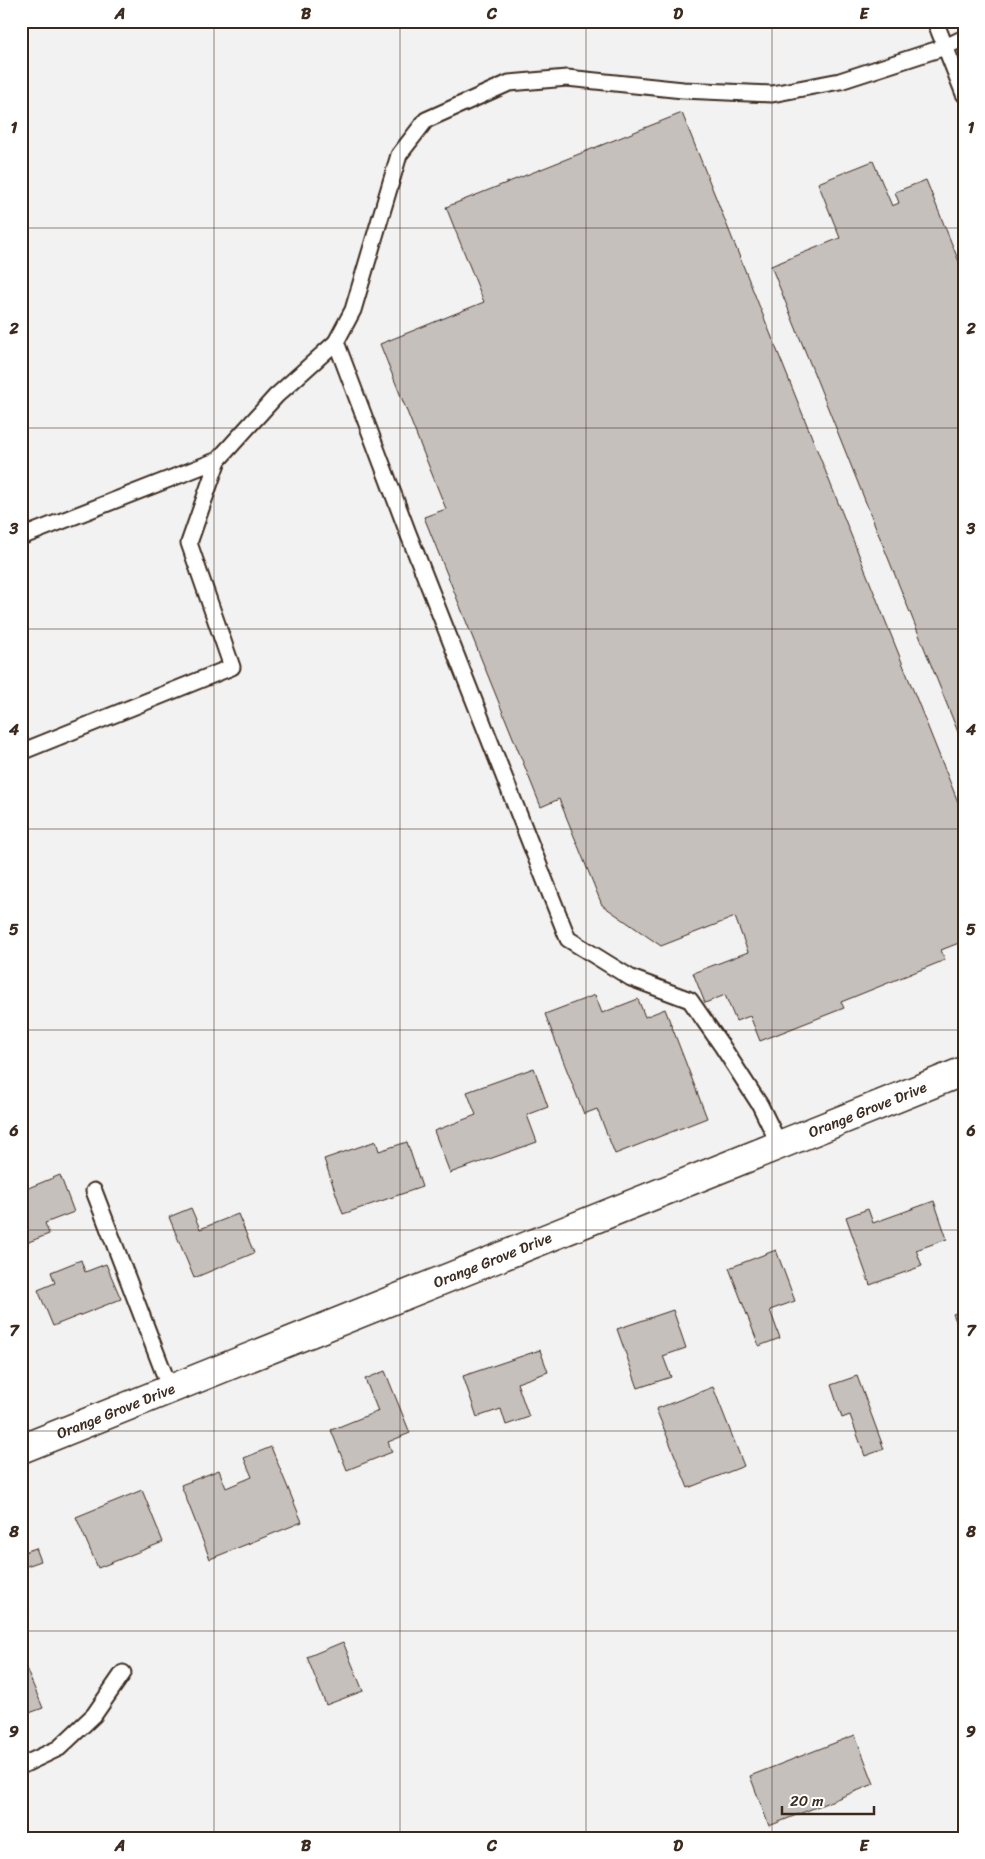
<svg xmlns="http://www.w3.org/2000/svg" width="985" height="1859" viewBox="0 0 985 1859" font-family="Sriracha,sans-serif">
<rect width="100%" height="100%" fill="#f3f2f2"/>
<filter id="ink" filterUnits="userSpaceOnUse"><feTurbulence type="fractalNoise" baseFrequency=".02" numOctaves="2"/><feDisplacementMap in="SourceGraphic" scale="10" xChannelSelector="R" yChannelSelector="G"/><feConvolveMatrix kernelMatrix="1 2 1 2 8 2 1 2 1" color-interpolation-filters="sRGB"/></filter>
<g filter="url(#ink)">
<g fill="#c6c0bd" stroke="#3b2a1e">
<polygon points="682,113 964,817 964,941 941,950 945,960 841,1002 844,1008 760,1041 750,1016 736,1021 725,995 705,1003 693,973 748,952 735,917 661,946 602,905 559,799 541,807 424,517 446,509 380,344 484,302 446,207"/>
<polygon points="873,161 892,206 899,203 895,192 926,180 964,274 964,747 771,266 840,238 818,183"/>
<polygon points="595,995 602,1013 638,999 645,1017 665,1009 707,1118 615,1154 597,1109 584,1114 545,1014"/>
<polygon points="534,1068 548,1107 527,1115 537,1142 450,1173 434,1131 476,1115 467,1092"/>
<polygon points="376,1141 379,1151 407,1142 422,1187 343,1214 324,1159"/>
<polygon points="60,1175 74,1212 45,1223 49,1234 21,1245 21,1191"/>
<polygon points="934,1201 947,1239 916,1250 922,1266 870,1285 846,1217 868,1209 873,1223"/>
<polygon points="191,1208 200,1229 238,1214 254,1253 194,1278 169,1217"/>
<polygon points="776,1250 795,1301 770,1310 780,1338 759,1346 729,1268"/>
<polygon points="81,1260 85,1272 106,1264 121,1299 53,1326 38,1290 55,1283 51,1272"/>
<polygon points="673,1310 686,1348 663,1356 671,1377 638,1388 617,1329"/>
<polygon points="964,1310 964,1339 953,1314"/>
<polygon points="540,1350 548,1372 517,1383 529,1417 506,1425 501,1409 477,1417 463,1376"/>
<polygon points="385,1371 410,1433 388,1442 392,1452 347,1470 331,1430 378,1411 365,1379"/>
<polygon points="857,1376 884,1449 865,1456 850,1415 842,1418 831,1385"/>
<polygon points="713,1387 744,1466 688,1488 656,1409"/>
<polygon points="271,1447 302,1522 210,1559 181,1485 219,1470 226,1488 252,1477 244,1458"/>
<polygon points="142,1490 163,1542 98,1568 76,1517"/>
<polygon points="36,1548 41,1561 21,1568 21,1553"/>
<polygon points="21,1588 29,1609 21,1612"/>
<polygon points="343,1642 363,1691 326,1705 307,1657"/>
<polygon points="21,1657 43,1708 21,1716"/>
<polygon points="855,1735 874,1784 769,1826 750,1776"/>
</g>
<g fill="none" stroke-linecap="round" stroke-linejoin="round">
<defs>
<g id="service">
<polyline points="935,21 964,94"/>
<polyline points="218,460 276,396 336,342"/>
<polyline points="21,537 218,460 189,543 232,667 21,752"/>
<polyline points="779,1144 760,1105 722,1046 690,1000 631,978 568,939 408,533 336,342 353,310 399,155 426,120 509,83 567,78 683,90 772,94 840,81 945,47 964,38"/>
<polyline points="94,1191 170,1389"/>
<polyline points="21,1766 59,1748 94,1715 123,1673"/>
</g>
<g id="minor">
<path id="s1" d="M21,1449L964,1071"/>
</g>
</defs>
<use href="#service" stroke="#3b2a1e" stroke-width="19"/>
<use href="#minor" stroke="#3b2a1e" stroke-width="31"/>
<use href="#service" stroke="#fff" stroke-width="15"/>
<use href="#minor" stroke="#fff" stroke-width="28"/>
</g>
</g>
<path fill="none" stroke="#3b2a1e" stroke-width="1" stroke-opacity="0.55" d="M214,21V1838M400,21V1838M586,21V1838M772,21V1838M21,228H964M21,428H964M21,629H964M21,829H964M21,1030H964M21,1230H964M21,1431H964M21,1631H964"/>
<g text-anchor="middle" stroke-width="4" stroke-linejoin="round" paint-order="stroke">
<g font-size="15" fill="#3b2a1e" stroke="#fff">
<text dy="5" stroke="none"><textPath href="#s1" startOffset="912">Orange Grove Drive</textPath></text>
<text dy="5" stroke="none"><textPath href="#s1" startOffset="508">Orange Grove Drive</textPath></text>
<text dy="5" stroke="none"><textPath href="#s1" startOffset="102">Orange Grove Drive</textPath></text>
</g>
</g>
<rect width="985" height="1859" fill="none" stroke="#fff" stroke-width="55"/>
<path d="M782 1806v8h92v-8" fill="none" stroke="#3b2a1e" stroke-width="2.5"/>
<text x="790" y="1806" font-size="15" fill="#3b2a1e" stroke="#ffffff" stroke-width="4" paint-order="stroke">20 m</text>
<rect x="28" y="28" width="930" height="1804" fill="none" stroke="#3b2a1e" stroke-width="2"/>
<g font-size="16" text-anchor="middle" font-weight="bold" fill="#3b2a1e">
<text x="120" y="19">A</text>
<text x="306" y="19">B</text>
<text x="492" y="19">C</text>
<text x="678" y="19">D</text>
<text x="864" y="19">E</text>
<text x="14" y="133">1</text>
<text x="971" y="133">1</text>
<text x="14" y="334">2</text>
<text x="971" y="334">2</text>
<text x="14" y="534">3</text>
<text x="971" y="534">3</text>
<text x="14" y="735">4</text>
<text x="971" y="735">4</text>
<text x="14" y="935">5</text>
<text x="971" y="935">5</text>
<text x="14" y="1136">6</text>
<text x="971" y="1136">6</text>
<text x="14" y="1336">7</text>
<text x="971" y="1336">7</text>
<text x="14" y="1537">8</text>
<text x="971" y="1537">8</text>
<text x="14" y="1737">9</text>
<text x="971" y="1737">9</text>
<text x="120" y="1851">A</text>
<text x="306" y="1851">B</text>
<text x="492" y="1851">C</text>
<text x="678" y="1851">D</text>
<text x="864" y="1851">E</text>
</g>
</svg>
